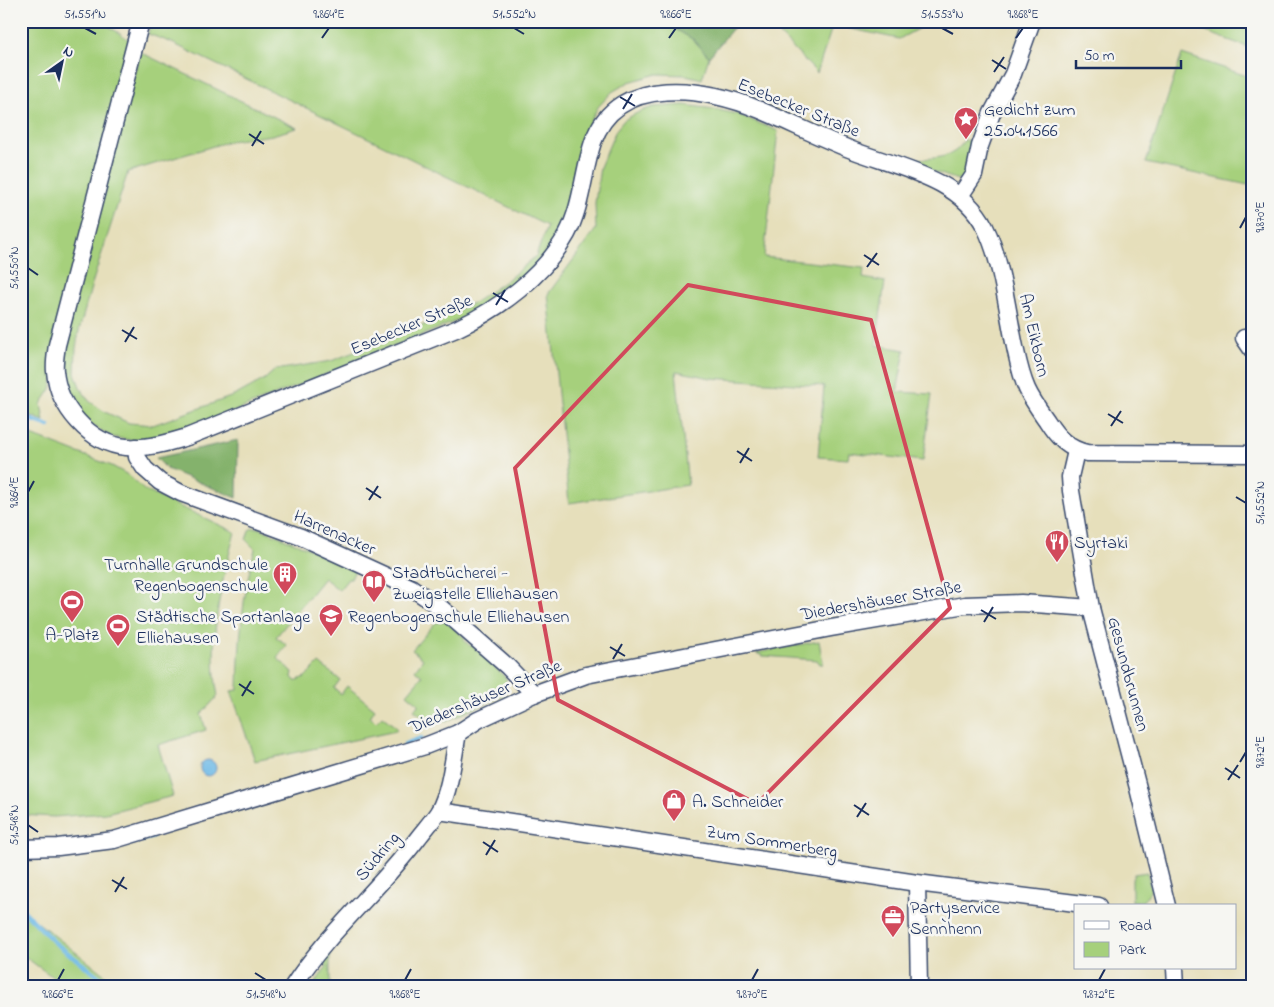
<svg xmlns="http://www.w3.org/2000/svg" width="1274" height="1007" viewBox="0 0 1274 1007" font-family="'Indie Flower',sans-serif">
<rect width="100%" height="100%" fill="#f6f6f2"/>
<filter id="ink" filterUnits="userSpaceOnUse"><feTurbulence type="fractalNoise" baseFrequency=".02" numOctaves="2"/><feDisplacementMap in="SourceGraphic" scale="10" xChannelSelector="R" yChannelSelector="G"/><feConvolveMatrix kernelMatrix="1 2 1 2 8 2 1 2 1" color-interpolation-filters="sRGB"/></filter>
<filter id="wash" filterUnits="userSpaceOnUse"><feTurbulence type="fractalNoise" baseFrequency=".0096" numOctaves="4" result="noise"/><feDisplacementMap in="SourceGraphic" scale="20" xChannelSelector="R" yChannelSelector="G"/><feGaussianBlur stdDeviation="1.12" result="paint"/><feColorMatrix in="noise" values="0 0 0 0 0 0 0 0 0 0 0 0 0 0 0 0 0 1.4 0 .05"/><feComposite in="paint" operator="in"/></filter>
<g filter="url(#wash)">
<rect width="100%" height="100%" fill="#e6dfbb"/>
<g fill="#a6d07c" stroke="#60806d">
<polygon points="21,21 101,21 131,41 51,389 41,404 44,421 21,412"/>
<polygon points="151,21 662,21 694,40 709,57 702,79 686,75 657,74 629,82 612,92 598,107 588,126 560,233 548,251 515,285 464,318 181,433 156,439 130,440 112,437 89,423 70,398 62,375 62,351 140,52 297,128 272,135 230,141 128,172 92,284 79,331 76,348 75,373 80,387 89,401 105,412 129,423 153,425 236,395 265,379 275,370 331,361 429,323 475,302 507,280 536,256 547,226 397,152 170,42 148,34"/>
<polygon points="766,21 834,21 817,73"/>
<polygon points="850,21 927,21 927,24 899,39 847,28"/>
<polygon points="1169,21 1253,21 1253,49 1193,27"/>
<polygon points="1182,54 1253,78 1253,186 1146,163"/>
<polygon points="684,105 714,109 737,114 778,131 764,257 864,268 863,278 885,282 876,345 905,350 897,392 932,394 923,461 849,452 848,459 818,457 824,386 711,378 676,371 688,485 569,503 548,294 596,229 595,203 600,167 616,130 624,120 639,112 653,107"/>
<path d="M964,140L973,141L975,146L967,175L958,180L906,162L907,158C926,159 955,161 964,140Z"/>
<path d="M21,431L112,466L128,475L144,490L235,532C221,584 207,643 218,696L201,714L206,730L158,745L173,796L106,813L54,817L21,815Z"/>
<path d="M253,528H259L356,568L351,579H348L339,590L324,578L276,637L287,645L277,658L293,672L292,677L295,681L305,677L319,663L340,680L334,688L341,694L347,686L375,709L370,717L376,722L382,716L397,728L396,731L255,761L231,691L238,690C239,642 242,595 255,549L246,540L249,530Z"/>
<polygon points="446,621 465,638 464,640 470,646 472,645 505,677 508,684 504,695 447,721 430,723 414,710 419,704 407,694 422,676 415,670 423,659 412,650 435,623"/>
<polygon points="819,641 823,664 820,664 817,660 763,656 756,653"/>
<polygon points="21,853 25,853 23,911 119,986 65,986 21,954"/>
<polygon points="1147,872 1151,890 1143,901 1132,901 1132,879 1134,874"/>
<polygon points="330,950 330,986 313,986 327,966 319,960"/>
</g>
<g fill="#84b26c" stroke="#507065">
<polygon points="662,21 739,21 709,57 694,40"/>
<polygon points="238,440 237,498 167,469 156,458"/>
</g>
<circle fill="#6db9e6" stroke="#4474a2" cx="208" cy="768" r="8"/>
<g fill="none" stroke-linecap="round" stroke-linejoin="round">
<g stroke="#6db9e6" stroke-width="4.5">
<polyline points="21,416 49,426"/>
<polyline points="405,744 421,738"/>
<polyline points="128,843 152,837"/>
<polyline points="21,908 54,942 111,986"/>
</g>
</g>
</g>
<g filter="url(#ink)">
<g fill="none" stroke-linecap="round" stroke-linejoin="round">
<defs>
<g id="minor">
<path d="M141,21L57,345C56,353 54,363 55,371C58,407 90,444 126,447C148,449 167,443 187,437L456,329C499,309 544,276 567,234C582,206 583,172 593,142C617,72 708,88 760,110C791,123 821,138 852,150C899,168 960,178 985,227C1002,261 1007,310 1015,347C1018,361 1021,376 1027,389C1032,400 1040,411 1047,421C1057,437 1068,449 1087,453L1253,454"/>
<polyline points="960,196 974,175 980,146 992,113 1013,74 1032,21"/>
<polyline points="1244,338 1253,351"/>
<polyline points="136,447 137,457 145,469 160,482 181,493 301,537 412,588 441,608 507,666 534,694"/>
<polyline points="1076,451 1070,477 1071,491 1091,608 1138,788 1167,906"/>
<polyline points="439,811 917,883 1099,906"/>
<polyline points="21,848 58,847 114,840 425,746 458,733 478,720 534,694 586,675 611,670 831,628 965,605 1021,603 1091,608"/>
<polyline points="917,883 919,986"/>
<polyline points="1175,968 1176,986"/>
<path d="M293,986C328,932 379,890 418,838C425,829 433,820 439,811C451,788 453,758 458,733"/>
</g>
</defs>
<use href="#minor" stroke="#39496c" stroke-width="19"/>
<use href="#minor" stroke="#fff" stroke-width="16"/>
</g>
</g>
<path fill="none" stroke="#d1495b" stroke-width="4" stroke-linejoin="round" d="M688,285L871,320L950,608L757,804L558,700L515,468Z"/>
<path fill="none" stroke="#1b2f5e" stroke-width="2" d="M85,28L96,34M514,28L524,34M942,28L953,34M322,38L329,28M669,38L676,28M1016,38L1023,28M992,60L1006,69M994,72L1004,57M620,97L635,106M623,109L632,94M249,134L264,144M252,146L261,131M1240,228L1246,217M864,255L879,265M867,267L877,253M28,268L38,275M493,293L508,302M496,305L505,290M122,330L137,339M125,342L134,327M1108,414L1123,423M1111,426L1121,411M737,451L752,461M740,463L749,448M366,488L381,498M28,492L34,481M1236,497L1246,503M369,500L378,486M981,610L996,619M984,622L993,607M610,647L625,656M613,659L622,644M239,684L254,694M242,696L251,681M1240,762L1246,752M1225,768L1240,778M1228,780L1238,765M854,805L869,815M857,817L866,803M28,825L38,832M483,842L498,852M486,855L495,840M112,880L127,889M115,892L124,877M255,973L266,980M58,980L64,969M405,980L411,969M752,980L758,969M1099,980L1105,969"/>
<defs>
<symbol id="sight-pin" viewBox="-11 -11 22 30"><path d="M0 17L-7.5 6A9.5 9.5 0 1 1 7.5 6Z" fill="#d1495b" stroke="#f6f6f2"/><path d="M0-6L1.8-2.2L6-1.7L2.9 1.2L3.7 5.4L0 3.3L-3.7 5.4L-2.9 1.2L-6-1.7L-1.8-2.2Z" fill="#fff"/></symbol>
<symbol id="restaurant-pin" viewBox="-11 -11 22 30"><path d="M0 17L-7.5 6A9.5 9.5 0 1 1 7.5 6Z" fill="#d1495b" stroke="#f6f6f2"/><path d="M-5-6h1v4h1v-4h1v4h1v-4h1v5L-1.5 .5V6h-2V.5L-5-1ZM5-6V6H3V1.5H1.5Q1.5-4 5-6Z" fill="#fff"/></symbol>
<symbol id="building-pin" viewBox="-11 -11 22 30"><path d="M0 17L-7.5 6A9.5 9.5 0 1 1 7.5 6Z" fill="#d1495b" stroke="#f6f6f2"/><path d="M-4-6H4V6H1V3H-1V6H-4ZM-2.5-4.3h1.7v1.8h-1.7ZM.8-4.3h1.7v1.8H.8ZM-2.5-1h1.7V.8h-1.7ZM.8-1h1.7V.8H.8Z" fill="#fff"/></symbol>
<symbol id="library-pin" viewBox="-11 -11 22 30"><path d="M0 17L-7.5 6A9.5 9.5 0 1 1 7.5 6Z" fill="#d1495b" stroke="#f6f6f2"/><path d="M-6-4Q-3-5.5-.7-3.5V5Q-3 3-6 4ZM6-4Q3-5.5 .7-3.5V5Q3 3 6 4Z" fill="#fff"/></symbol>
<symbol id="stadium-pin" viewBox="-11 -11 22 30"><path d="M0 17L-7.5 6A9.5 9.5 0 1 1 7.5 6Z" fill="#d1495b" stroke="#f6f6f2"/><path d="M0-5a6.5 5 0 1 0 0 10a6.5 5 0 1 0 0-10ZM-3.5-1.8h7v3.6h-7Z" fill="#fff"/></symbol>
<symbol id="school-pin" viewBox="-11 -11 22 30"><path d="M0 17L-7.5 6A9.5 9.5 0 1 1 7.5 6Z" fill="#d1495b" stroke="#f6f6f2"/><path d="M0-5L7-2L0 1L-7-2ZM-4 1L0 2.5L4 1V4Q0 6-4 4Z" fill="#fff"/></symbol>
<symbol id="shop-pin" viewBox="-11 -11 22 30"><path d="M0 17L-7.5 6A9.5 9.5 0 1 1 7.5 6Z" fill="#d1495b" stroke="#f6f6f2"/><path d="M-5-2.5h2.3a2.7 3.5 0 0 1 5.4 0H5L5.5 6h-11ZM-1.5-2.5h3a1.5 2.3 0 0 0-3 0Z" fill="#fff"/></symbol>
<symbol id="office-pin" viewBox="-11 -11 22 30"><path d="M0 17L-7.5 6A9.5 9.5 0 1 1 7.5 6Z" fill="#d1495b" stroke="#f6f6f2"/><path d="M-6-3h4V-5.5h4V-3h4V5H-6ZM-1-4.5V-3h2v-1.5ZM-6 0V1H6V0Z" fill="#fff"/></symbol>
</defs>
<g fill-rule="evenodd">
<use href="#sight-pin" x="952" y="105" width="28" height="38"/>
<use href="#restaurant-pin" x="1043" y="528" width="28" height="38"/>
<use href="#building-pin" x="271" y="560" width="28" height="38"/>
<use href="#library-pin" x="360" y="568" width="28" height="38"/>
<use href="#stadium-pin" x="58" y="588" width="28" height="38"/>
<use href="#school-pin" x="317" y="602" width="28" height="38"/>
<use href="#stadium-pin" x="104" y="612" width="28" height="38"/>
<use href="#shop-pin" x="660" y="787" width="28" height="38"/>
<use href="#office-pin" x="879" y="903" width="28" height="38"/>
</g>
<g text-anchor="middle" stroke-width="5" stroke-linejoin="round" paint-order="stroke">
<g font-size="18" fill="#1b2f5e" stroke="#f6f6f2">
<text transform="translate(799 107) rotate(22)" y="6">Esebecker Straße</text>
<text transform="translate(411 324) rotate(-23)" y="6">Esebecker Straße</text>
<text transform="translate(1035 335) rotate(77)" y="6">Am Eikborn</text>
<text transform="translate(335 532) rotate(24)" y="6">Harrenacker</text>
<text transform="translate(881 600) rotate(-10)" y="6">Diedershäuser Straße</text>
<text transform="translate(1129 674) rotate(75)" y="6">Gesundbrunnen</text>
<text transform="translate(485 696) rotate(-23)" y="6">Diedershäuser Straße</text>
<text transform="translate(772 841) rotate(9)" y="6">Zum Sommerberg</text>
<text transform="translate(377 856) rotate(-50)" y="6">Südring</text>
</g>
<g font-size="18" fill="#1b2f5e" stroke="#f6f6f2" text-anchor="start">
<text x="984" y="115">Gedicht zum<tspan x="984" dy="21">25.04.1566</tspan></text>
<text x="1074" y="548">Syrtaki</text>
<text x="268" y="570" text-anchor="end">Turnhalle Grundschule<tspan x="268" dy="21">Regenbogenschule</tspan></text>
<text x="392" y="578">Stadtbücherei -<tspan x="392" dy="21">Zweigstelle Elliehausen</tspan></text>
<text x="136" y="622">Städtische Sportanlage<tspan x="136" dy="21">Elliehausen</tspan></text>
<text x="348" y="622">Regenbogenschule Elliehausen</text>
<text x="72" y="640" text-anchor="middle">A-Platz</text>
<text x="692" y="807">A. Schneider</text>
<text x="910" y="913">Partyservice<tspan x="910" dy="21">Sennhenn</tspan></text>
</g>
</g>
<rect width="1274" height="1007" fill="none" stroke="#f6f6f2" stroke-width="55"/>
<rect x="1074" y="904" width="162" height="65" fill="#f6f6f2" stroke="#9ea6b7"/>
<rect x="1084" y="921" width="25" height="8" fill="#ffffff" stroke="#9ea6b7"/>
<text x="1119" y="930" font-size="15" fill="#1b2f5e">Road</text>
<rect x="1084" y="942" width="25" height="15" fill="#a6d07c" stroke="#9ea6b7"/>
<text x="1119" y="954" font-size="15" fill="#1b2f5e">Park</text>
<g transform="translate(62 62) rotate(33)" stroke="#f6f6f2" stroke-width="4" paint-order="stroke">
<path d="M0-4L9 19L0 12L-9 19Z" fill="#1b2f5e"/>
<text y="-8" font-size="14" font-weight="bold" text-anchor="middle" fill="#1b2f5e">N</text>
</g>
<path d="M1076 60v8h105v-8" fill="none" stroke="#1b2f5e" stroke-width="2.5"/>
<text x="1084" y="60" font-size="15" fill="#1b2f5e" stroke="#f6f6f2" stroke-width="4" paint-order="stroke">50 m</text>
<rect x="28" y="28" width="1218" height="952" fill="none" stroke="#1b2f5e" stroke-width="2"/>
<g font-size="12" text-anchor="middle" fill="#1b2f5e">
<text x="85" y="18">51.551°N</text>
<text x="329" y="18">9.864°E</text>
<text x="514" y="18">51.552°N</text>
<text x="676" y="18">9.866°E</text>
<text x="942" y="18">51.553°N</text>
<text x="1023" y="18">9.868°E</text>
<text transform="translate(1260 217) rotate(-90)" y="4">9.870°E</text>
<text transform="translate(14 268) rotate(-90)" y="4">51.550°N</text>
<text transform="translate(14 492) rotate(-90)" y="4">9.864°E</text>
<text transform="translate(1260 503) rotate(-90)" y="4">51.552°N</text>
<text transform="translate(1260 752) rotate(-90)" y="4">9.872°E</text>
<text transform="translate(14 825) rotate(-90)" y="4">51.548°N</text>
<text x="58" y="998">9.866°E</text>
<text x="266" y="998">51.548°N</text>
<text x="405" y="998">9.868°E</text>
<text x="752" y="998">9.870°E</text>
<text x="1099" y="998">9.872°E</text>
</g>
</svg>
